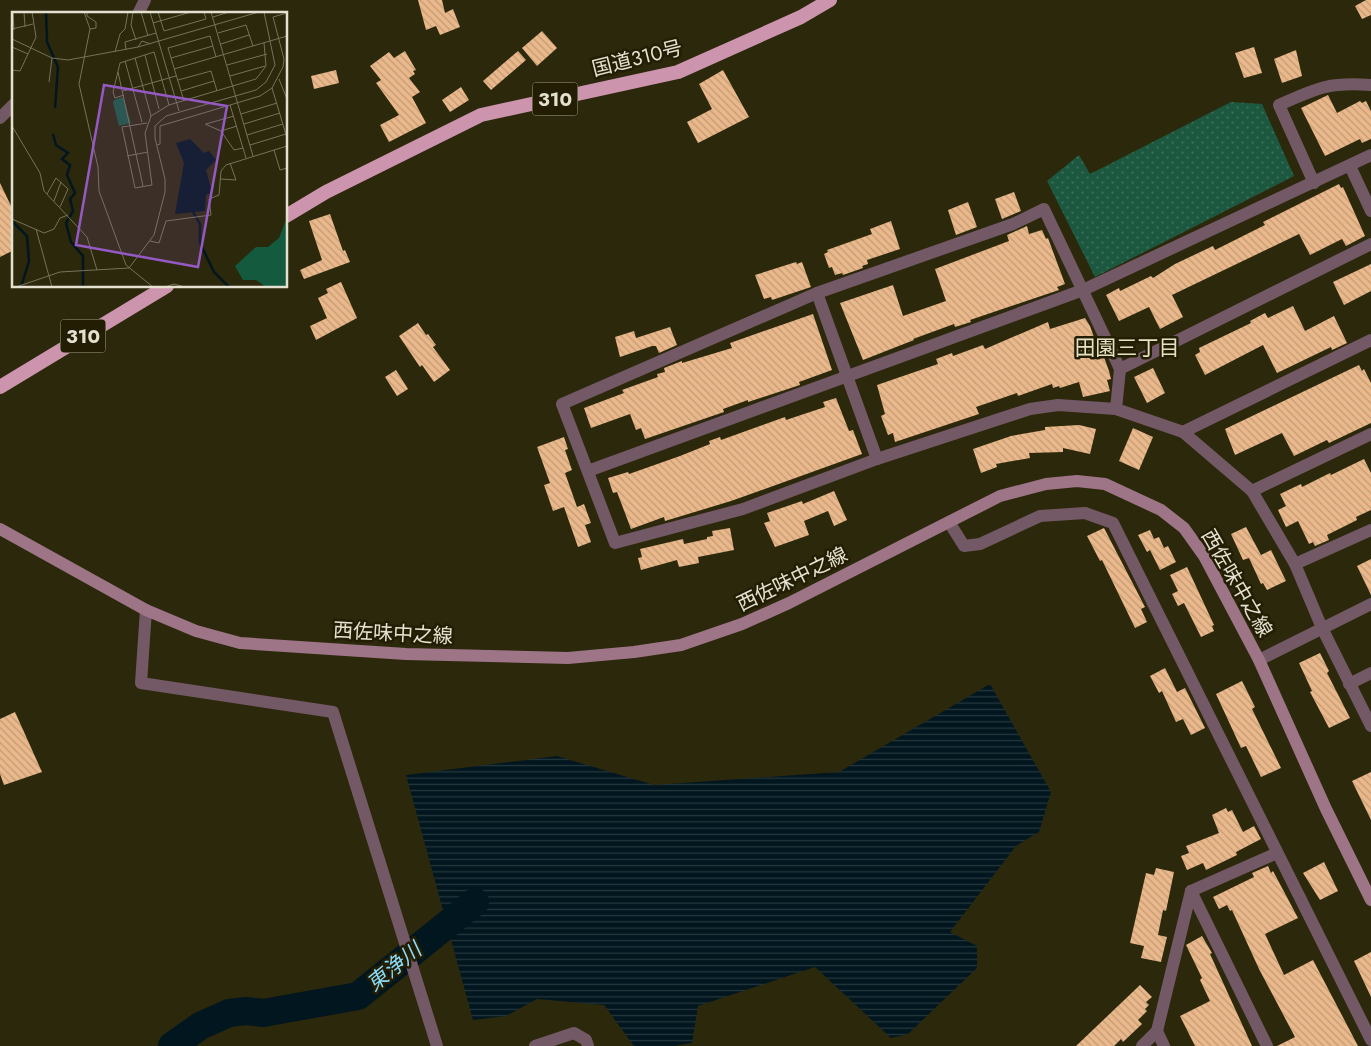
<svg xmlns="http://www.w3.org/2000/svg" width="1371" height="1046" viewBox="0 0 1371 1046" font-family="Jost,'Noto Sans JP',sans-serif">
<defs>
<pattern id="park-dots" width="8" height="8" patternUnits="userSpaceOnUse" patternTransform="scale(1.25)"><rect width="8" height="8" fill="#1c583f"/><path d="M2 2h.1M6 6h.1" fill="none" stroke="#3d705a" stroke-width="1.8" stroke-linecap="round"/></pattern>
<pattern id="water-rules" width="6" height="5" patternUnits="userSpaceOnUse" patternTransform="scale(1.25)"><rect width="6" height="5" fill="#01161e"/><path d="M0 2.5h6" fill="none" stroke="#26383e"/></pattern>
<pattern id="building-back-hatch" width="6" height="6" patternUnits="userSpaceOnUse" patternTransform="scale(1.25)"><rect width="6" height="6" fill="#eab88a"/><path d="M-1 5l2 2M0 0l6 6M5-1l2 2" fill="none" stroke="#c09b77"/></pattern>
</defs>
<rect width="100%" height="100%" fill="#2c280c"/>
<polygon fill="url(#park-dots)" points="1231,102 1262,104 1294,176 1095,277 1047,181 1079,155 1090,174"/>
<polygon fill="url(#water-rules)" points="990,684 1051,792 1039,832 1016,846 950,932 977,946 977,968 908,1034 891,1038 815,967 698,1006 692,1043 674,1046 634,1046 604,1005 537,999 506,1016 473,1020 406,775 557,756 654,785 839,772"/>
<g fill="none" stroke-linecap="round" stroke-linejoin="round">
<polyline stroke="#01161e" stroke-width="28" points="172,1046 200,1026 229,1013 246,1011 263,1013 358,996 475,902"/>
</g>
<g fill="url(#building-back-hatch)">
<polygon points="418,0 442,0 445,13 453,9 460,27 440,35 436,26 426,30"/>
<polygon points="1366,0 1371,0 1371,15 1362,19 1355,6"/>
<polygon points="542,31 557,48 537,66 522,48"/>
<polygon points="1254,47 1262,73 1244,78 1235,53"/>
<polygon points="1296,50 1302,76 1282,83 1274,59"/>
<polygon points="405,51 416,70 413,71 415,74 409,78 420,92 412,97 426,123 389,142 380,125 399,115 376,83 381,80 370,66 389,52 394,58"/>
<polygon points="518,51 526,60 491,90 483,81"/>
<polygon points="336,70 339,83 314,89 311,76"/>
<polygon points="723,70 749,117 698,143 687,122 712,109 699,84"/>
<polygon points="461,87 469,100 450,112 442,100"/>
<polygon points="1328,95 1337,113 1360,101 1362,103 1366,101 1371,111 1371,139 1362,143 1360,139 1325,156 1301,108"/>
<polygon points="0,183 14,212 14,250 0,257"/>
<polygon points="1339,184 1341,188 1343,187 1365,236 1346,246 1342,239 1310,255 1299,234 1172,295 1183,317 1160,329 1149,307 1119,321 1106,295 1119,288 1120,291 1151,276 1153,278 1175,264 1213,246 1215,250 1265,225 1263,222"/>
<polygon points="1014,192 1021,211 1002,219 995,199"/>
<polygon points="968,202 977,227 956,235 948,210"/>
<polygon points="330,214 343,251 345,250 350,262 304,279 300,270 322,260 309,221"/>
<polygon points="891,221 900,249 867,260 868,264 862,266 863,268 843,275 842,273 835,275 832,267 829,268 824,254 828,252 827,250 872,234 870,229"/>
<polygon points="1027,226 1029,234 1042,230 1046,239 1048,238 1065,284 1057,287 1059,290 970,320 971,322 955,327 954,324 913,339 914,340 863,360 840,303 893,285 903,316 946,301 935,269 1009,241 1007,235"/>
<polygon points="796,262 797,264 802,262 811,287 772,300 771,297 764,299 755,275"/>
<polygon points="1371,264 1371,291 1344,305 1333,282"/>
<polygon points="341,282 357,318 316,340 310,326 327,318 318,298 328,293 326,289"/>
<polygon points="1293,306 1305,331 1334,316 1347,343 1332,350 1331,347 1277,373 1263,345 1205,375 1195,355 1200,352 1199,348 1251,323 1250,321 1265,313 1268,318"/>
<polygon points="813,314 832,370 799,382 800,385 748,402 748,400 723,409 724,412 645,439 641,428 636,430 630,414 591,428 584,408 624,393 622,390 658,377 657,374 665,372 664,368 682,361 682,363 732,348 730,343"/>
<polygon points="1085,318 1090,326 1096,343 1098,342 1100,346 1109,371 1111,379 1107,380 1110,391 1083,397 1079,382 1060,388 1059,386 1053,388 1052,384 1018,396 1017,393 976,407 979,414 895,442 893,433 888,435 881,416 885,414 877,385 938,364 936,359 952,353 953,356 983,345 985,349 1048,322 1050,329"/>
<polygon points="418,323 426,335 428,334 436,345 433,347 450,370 434,382 422,365 420,367 399,336"/>
<polygon points="670,327 677,345 659,353 656,346 652,346 620,357 615,337 634,331 636,338"/>
<polygon points="1359,365 1362,371 1364,369 1371,383 1371,423 1329,443 1327,440 1294,456 1282,433 1235,455 1225,429"/>
<polygon points="1153,368 1165,393 1147,403 1134,377"/>
<polygon points="396,370 408,389 397,396 385,377"/>
<polygon points="836,398 849,431 853,430 862,454 731,501 665,521 664,517 631,529 617,492 613,493 608,478 628,472 629,474 680,456 710,444 709,441 720,437 721,440 785,417 786,420 825,407 823,402"/>
<polygon points="1079,425 1096,429 1090,454 1063,448 1063,452 1029,453 1030,458 996,464 997,467 981,473 973,449 1011,436 1045,430 1045,427"/>
<polygon points="1133,428 1153,437 1139,470 1119,461"/>
<polygon points="564,437 568,449 565,450 572,470 565,473 577,507 584,504 591,523 585,525 591,542 578,547 564,507 553,511 544,485 550,483 537,447"/>
<polygon points="1364,459 1371,473 1371,510 1356,517 1357,520 1327,535 1329,540 1315,546 1313,542 1309,544 1298,521 1286,527 1278,510 1286,506 1280,494 1301,484 1302,487 1330,473 1331,475"/>
<polygon points="834,491 847,520 834,526 828,511 804,521 809,535 775,547 764,523 770,521 767,513 802,501 803,504"/>
<polygon points="1246,527 1261,555 1271,550 1286,581 1267,590 1263,583 1261,584 1249,558 1243,560 1231,534"/>
<polygon points="730,528 734,550 698,557 699,563 679,567 677,560 641,570 638,558 642,557 640,549 683,539 684,544 707,539 707,537 713,536 712,531"/>
<polygon points="1104,528 1145,607 1141,609 1147,622 1135,628 1102,560 1100,561 1087,536"/>
<polygon points="1150,530 1154,539 1159,537 1164,548 1168,546 1176,562 1160,570 1150,550 1147,552 1138,535"/>
<polygon points="1371,559 1371,595 1357,566"/>
<polygon points="1187,567 1214,625 1212,626 1214,631 1201,637 1184,603 1178,606 1172,594 1178,591 1170,575"/>
<polygon points="1320,653 1329,671 1327,673 1350,718 1329,728 1310,692 1312,691 1299,663"/>
<polygon points="1165,668 1177,692 1185,688 1205,728 1191,735 1183,719 1176,722 1162,691 1159,693 1150,676"/>
<polygon points="1242,681 1255,707 1252,709 1281,768 1261,777 1246,746 1241,748 1216,694"/>
<polygon points="15,712 42,772 4,785 0,774 0,719"/>
<polygon points="1371,772 1371,820 1352,781"/>
<polygon points="1226,808 1228,812 1232,810 1243,832 1254,826 1261,839 1236,852 1237,855 1206,870 1203,863 1187,870 1181,856 1189,853 1186,846 1219,833 1212,815"/>
<polygon points="1324,862 1338,891 1320,900 1303,873"/>
<polygon points="1268,866 1271,873 1273,871 1298,918 1265,934 1284,975 1313,960 1358,1046 1277,1046 1295,1037 1259,969 1232,910 1230,911 1227,905 1219,909 1213,897 1254,877 1252,873"/>
<polygon points="1156,868 1174,872 1166,911 1163,910 1158,935 1167,937 1161,962 1141,958 1144,946 1130,943 1146,873 1154,875"/>
<polygon points="1202,936 1212,953 1210,954 1252,1046 1195,1046 1180,1016 1210,1001 1200,980 1202,978 1186,945"/>
<polygon points="1371,952 1371,997 1354,961"/>
<polygon points="1140,985 1152,997 1146,1002 1149,1005 1145,1009 1147,1011 1138,1020 1142,1024 1123,1042 1121,1039 1114,1046 1076,1046"/>
</g>
<g fill="none" stroke-linecap="round" stroke-linejoin="round">
<g stroke="#735965" stroke-width="12">
<polyline points="138,14 145,0"/>
<polyline points="0,118 14,104"/>
<polyline points="1350,166 1371,211"/>
<path d="M1314,183L1279,105C1317,88 1328,82 1371,85"/>
<polyline points="817,293 877,459"/>
<polyline points="1120,369 1371,244"/>
<polyline points="1116,409 1120,369 1044,209 1013,224 817,293 562,404 615,543 743,509 877,459 1030,409 1058,405 1116,409 1183,432 1252,491 1295,564 1322,628 1371,726"/>
<polyline points="1183,432 1371,340"/>
<polyline points="588,471 1083,290 1371,155"/>
<polyline points="1252,491 1371,434"/>
<polyline points="949,522 964,546 980,544 1040,516 1085,513 1113,523 1371,1040"/>
<polyline points="1295,564 1371,530"/>
<polyline points="146,610 141,683 333,712 437,1046"/>
<polyline points="1349,684 1371,673"/>
<polyline points="1191,891 1267,1046"/>
<polyline points="1191,891 1277,853"/>
<polyline points="1157,1031 1164,1046"/>
<polyline points="535,1046 574,1033 586,1040 588,1046"/>
<polyline points="1142,1046 1157,1031 1191,891"/>
</g>
<polyline stroke="#735965" stroke-width="12" points="1259,660 1371,604"/>
<polyline stroke="#9e7587" stroke-width="12" points="0,529 146,610 196,631 240,643 406,654 568,658 634,652 681,645 742,624 789,603 1000,496 1046,484 1077,481 1105,484 1161,510 1184,528 1204,556 1259,660 1326,809 1371,900"/>
<g stroke="#cd94ae" stroke-width="14">
<polyline points="286,216 326,192 481,115 678,72 801,17 830,0"/>
<polyline points="0,387 167,286"/>
</g>
</g>
<g text-anchor="middle" stroke-width="5" stroke-linejoin="round" paint-order="stroke">
<g fill="#231e03" stroke="#aaa693" stroke-width="1">
<rect x="532.5" y="82.5" width="45" height="33" rx="4"/>
<rect x="60.5" y="319.5" width="45" height="33" rx="4"/>
</g>
<g font-size="19" font-weight="bold" fill="#e4e1d1">
<text x="555" y="106">310</text>
<text x="83" y="343">310</text>
</g>
<g font-size="20" fill="#e4e1d1" stroke="#231e03">
<text transform="translate(637 58) rotate(-14)" y="7">国道310号</text>
<text transform="translate(792 579) rotate(-26)" y="7">西佐味中之線</text>
<text transform="translate(1237 583) rotate(60)" y="7">西佐味中之線</text>
<text transform="translate(393 633) rotate(3)" y="7">西佐味中之線</text>
</g>
<g font-size="21" fill="#e5e0bf" stroke="#231e03">
<text x="1127" y="355">田園三丁目</text>
</g>
<g font-size="21" font-style="italic" fill="#8bdcfc" stroke="#231e03">
<text transform="translate(394 967) rotate(-39)" y="7">東浄川</text>
</g>
</g>
<g transform="translate(12 12)">
<rect width="275" height="275" fill="#2c280c"/>
<path d="M275,205V275H254L244,268H231L223,254L244,235H256L267,226Z" fill="#135a3e"/>
<path d="M111,85L119,111L107,114L101,91L102,88Z" fill="#1c583f"/>
<path d="M178,127L192,141L197,139L204,148L194,158L200,180L194,183L193,199L163,202L172,151L164,131Z" fill="#01161e"/>
<path fill="none" stroke="#01161e" stroke-width="2.5" d="M34,0L35,30L46,55L43,96M41,122L44,133L56,141L50,147L58,153L55,163L63,181L58,187L61,199L54,211L59,230L71,244V275M180,198L188,212V231L202,260L217,275M0,209L15,224L17,249L9,275"/>
<path fill="none" stroke="#76725b" stroke-width="1" d="M1,0L2,18M12,0L13,15M72,0L78,17L67,72L86,155L87,179L114,253L141,275M75,0V4L84,10V16L78,17M121,0L119,13L124,28M129,0L136,24M138,0L167,99M146,0L152,19L194,7L192,0M199,0L241,144M201,5L217,0M141,11L179,0M0,17L21,12M206,21L234,13L241,34M0,27L40,46L56,48L126,35L247,0M209,32L237,23M0,35L16,42M126,35L130,29L139,32M114,38L113,30L144,21M103,40L108,22L113,17L116,0M133,43L147,97M123,46L139,104M159,46L201,34M113,49L130,110M215,53L255,42M162,57L275,24M0,58L8,59L24,25L20,0M106,60L131,174M218,64L253,54M267,67L275,87M166,68L199,59L205,79M37,70L40,46M260,76L275,126M111,79L164,64M169,79L202,69M112,83L103,86L101,80L108,51L142,40L157,93M172,89L156,36L198,24L204,45M218,93L234,146M229,102L265,91M135,111L110,115L123,176L140,173L133,121L139,104L157,93L244,67L254,54L252,31M193,112L209,119L222,138L231,136M194,112L222,104M232,112L268,101M0,114L28,161L32,179L75,225L85,258M209,119L225,114M235,123L271,112M145,133L148,132V114L248,84L260,76L271,55L272,47L261,5L275,1M238,133L274,122M262,138L268,158L275,156M115,144L136,140M209,167L224,168L218,151M35,182L44,166L56,177L48,195M42,189L49,170M0,207L32,221L42,217L48,206L56,203M24,217L40,275M138,229L147,231L154,209L199,203L197,187L207,183L209,159L214,153L275,134M117,256L142,223L153,180V167L143,126V114L154,104L244,78L254,70L263,53L252,0M4,275L48,260L117,256M153,275L162,272L173,275"/>
<path fill="#9559c4" fill-opacity="0.15" stroke="#9559c4" stroke-width="2.5" d="M92,73L215,94L186,255L64,233Z"/>
<rect width="275" height="275" fill="none" stroke="#e4e1d1" stroke-width="2.5"/>
</g>
</svg>
